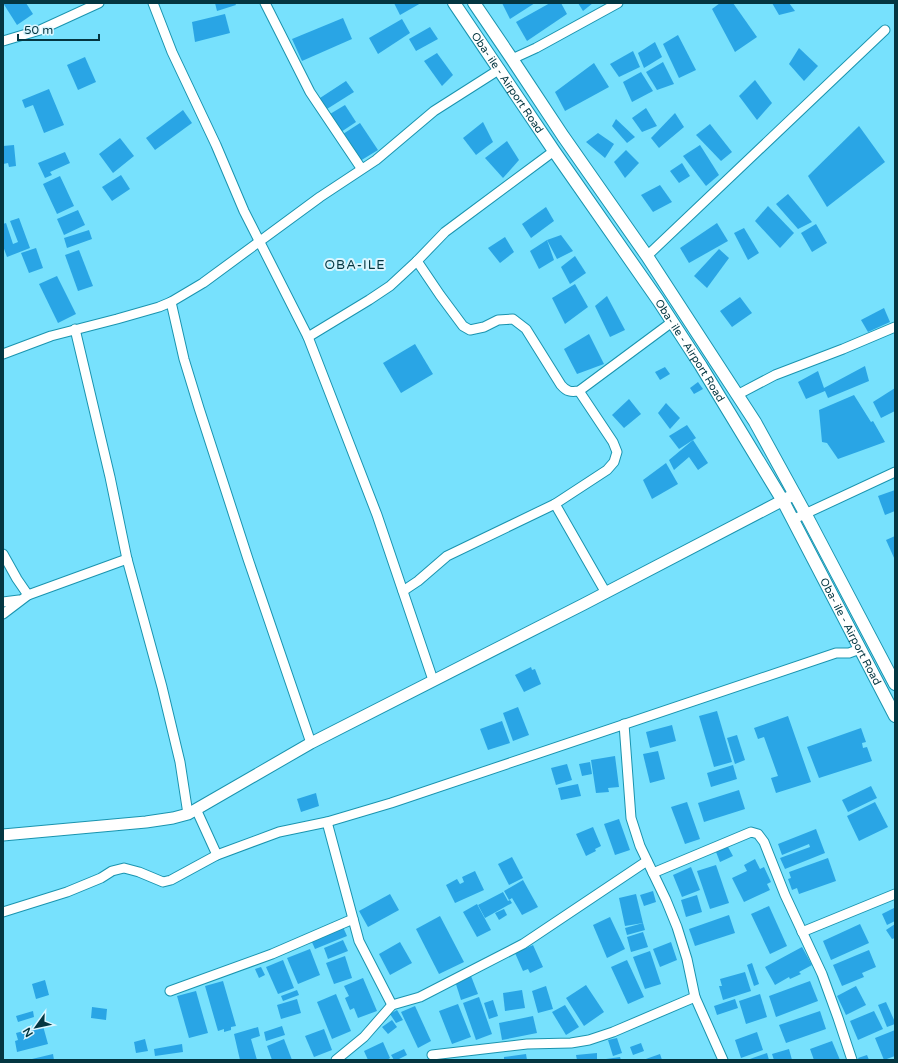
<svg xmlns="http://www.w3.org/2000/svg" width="898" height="1063" viewBox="0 0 898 1063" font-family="'Varela Round',sans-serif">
<rect width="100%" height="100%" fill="#77e1fd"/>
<g fill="#29a5e5">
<polygon points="3,3 26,3 33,14 17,25"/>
<polygon points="215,3 235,3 236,5 217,11"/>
<polygon points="394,3 421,3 400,15"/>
<polygon points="502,3 535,3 510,19"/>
<polygon points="550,3 561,3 567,14 527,41 516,22"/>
<polygon points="578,3 593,3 583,11"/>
<polygon points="720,3 733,3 757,37 735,52 712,9"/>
<polygon points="772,3 789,3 795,11 779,15"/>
<polygon points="225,14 230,33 195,42 192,22"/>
<polygon points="343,18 352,39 302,61 292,39"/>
<polygon points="402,19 410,33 378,54 369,38"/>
<polygon points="430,27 438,39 416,51 409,39"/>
<polygon points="678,35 696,70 679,78 663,44"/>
<polygon points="655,42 662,57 644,68 638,53"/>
<polygon points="799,48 818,66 804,81 789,64"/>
<polygon points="633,51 640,67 619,77 610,64"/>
<polygon points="437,53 453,75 442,86 424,61"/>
<polygon points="85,57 96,82 78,90 67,65"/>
<polygon points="663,62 674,84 657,90 646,72"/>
<polygon points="594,63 609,87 565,111 555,92"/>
<polygon points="641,72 653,91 632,102 623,82"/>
<polygon points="755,80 772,103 757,120 739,96"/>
<polygon points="346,81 354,92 327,109 320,98"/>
<polygon points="49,89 64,125 44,133 33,105 25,108 22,100"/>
<polygon points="345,105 356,122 341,132 330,114"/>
<polygon points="646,108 657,126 642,132 632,118"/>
<polygon points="183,110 192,123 155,150 146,138"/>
<polygon points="675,113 684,127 659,148 651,138"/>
<polygon points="616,119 635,137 627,143 612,126"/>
<polygon points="483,122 493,142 476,155 463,138"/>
<polygon points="360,123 378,150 360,161 343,134"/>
<polygon points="710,124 732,152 721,161 696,135"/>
<polygon points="859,126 885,162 827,207 808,176"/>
<polygon points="598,133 614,144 605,158 586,142"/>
<polygon points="120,138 134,156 113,173 99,154"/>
<polygon points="507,141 519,160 503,178 485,158"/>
<polygon points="14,145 16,166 9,167 8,163 3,164 3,146"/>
<polygon points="700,145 719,175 706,186 683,156"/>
<polygon points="626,150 639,163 625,178 614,162"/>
<polygon points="65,152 70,163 50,172 52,175 45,178 38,163"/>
<polygon points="682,163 690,176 679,183 670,171"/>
<polygon points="121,175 130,189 112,201 102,187"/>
<polygon points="60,176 74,206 57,214 43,184"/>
<polygon points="660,185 672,202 653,212 641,195"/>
<polygon points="788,194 812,222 798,229 776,204"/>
<polygon points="768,206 794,233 780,248 755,221"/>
<polygon points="546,207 554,221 531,238 522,224"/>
<polygon points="78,210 85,225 64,235 57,219"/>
<polygon points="19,218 30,248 7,257 3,246 3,224 6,223 13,244 18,242 10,221"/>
<polygon points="717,223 728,241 689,263 680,248"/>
<polygon points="816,224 827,243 812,252 801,233"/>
<polygon points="744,228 759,253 748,260 734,233"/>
<polygon points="89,230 92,239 67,248 64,238"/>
<polygon points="561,235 573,251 557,259 547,240"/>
<polygon points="505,237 514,252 500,263 488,248"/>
<polygon points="547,240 554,260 539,269 530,251"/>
<polygon points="36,248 43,268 29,273 21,253"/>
<polygon points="719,249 729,258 707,288 694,276"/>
<polygon points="79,250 93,286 78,291 65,255"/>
<polygon points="575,256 586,273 570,284 561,267"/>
<polygon points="57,276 76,314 58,323 39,284"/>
<polygon points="575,284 588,307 565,324 552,298"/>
<polygon points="607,296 625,330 610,337 595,306"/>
<polygon points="740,297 752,313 732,327 720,311"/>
<polygon points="884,308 890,322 868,332 861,320"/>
<polygon points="589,334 604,364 577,374 564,349"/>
<polygon points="415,344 433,374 401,393 383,363"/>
<polygon points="865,366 869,381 828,398 825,391 806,399 798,382 818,371 824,388"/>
<polygon points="665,367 670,374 660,380 655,372"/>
<polygon points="698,382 703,389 694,394 690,388"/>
<polygon points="895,388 895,411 881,418 873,402"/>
<polygon points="854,395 871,422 873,421 885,442 838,459 827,443 822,442 819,410"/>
<polygon points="629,399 641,414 624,428 612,415"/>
<polygon points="666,403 680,418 670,429 658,413"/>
<polygon points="687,425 696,438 679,449 669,436"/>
<polygon points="693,440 708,463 698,470 689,457 674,470 669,460"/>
<polygon points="666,463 678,484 652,499 643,480"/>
<polygon points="895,490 895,511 885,515 878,496"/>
<polygon points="895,536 895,560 886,540"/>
<polygon points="531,667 532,670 535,669 541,684 524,692 515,675"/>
<polygon points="518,707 529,735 513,741 503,713"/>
<polygon points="717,711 732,762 714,767 699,716"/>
<polygon points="788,716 811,782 776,793 771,778 778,776 764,737 758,739 754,728"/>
<polygon points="502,721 510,743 488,750 480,729"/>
<polygon points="672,725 676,741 650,748 646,732"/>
<polygon points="861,728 866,742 862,743 863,748 867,747 872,761 819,778 807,747"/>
<polygon points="737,735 745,760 735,764 727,738"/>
<polygon points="658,751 665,779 650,783 643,754"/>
<polygon points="615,756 619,787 608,788 609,792 596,793 591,760"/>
<polygon points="590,762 592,774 582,776 579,764"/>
<polygon points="567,764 572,780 556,785 551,768"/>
<polygon points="733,765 737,779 711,787 707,773"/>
<polygon points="578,784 581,796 561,800 558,788"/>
<polygon points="871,786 877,798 848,812 842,800"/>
<polygon points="739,790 745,809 704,822 698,803"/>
<polygon points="316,793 319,806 301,812 297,799"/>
<polygon points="687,802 700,839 685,844 671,807"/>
<polygon points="875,802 888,827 859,841 847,816"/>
<polygon points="619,819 630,850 615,855 604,824"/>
<polygon points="593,827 601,846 595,849 596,851 586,856 576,834"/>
<polygon points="816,829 825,853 785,869 780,858 810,847 809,844 782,855 778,844"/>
<polygon points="728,847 733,856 720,862 716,852"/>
<polygon points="512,857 523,878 509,885 498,864"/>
<polygon points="828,858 836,881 799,894 797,888 792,890 788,879 791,878 789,872"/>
<polygon points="755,859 760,869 764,867 771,882 767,884 770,890 744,902 732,878 747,871 744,865"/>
<polygon points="716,865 729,903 710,909 697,871"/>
<polygon points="691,867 700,890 682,897 673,875"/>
<polygon points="475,871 484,890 455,903 446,885 457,879 460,884 464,882 462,877"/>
<polygon points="523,880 538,907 522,915 512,898 509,900 504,891"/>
<polygon points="653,891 656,902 644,906 640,895"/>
<polygon points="503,892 508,901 510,900 512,903 485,918 478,905"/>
<polygon points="390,894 399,910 368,927 359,911"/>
<polygon points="636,894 643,923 625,926 619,898"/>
<polygon points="697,895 702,912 686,917 681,900"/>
<polygon points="477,904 491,930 477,937 463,912"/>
<polygon points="769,906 787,946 770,954 751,914"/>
<polygon points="894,908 895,921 887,925 882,914"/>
<polygon points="504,909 507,915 499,920 495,913"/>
<polygon points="729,915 735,933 695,946 689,929"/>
<polygon points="440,916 464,962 439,974 416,929"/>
<polygon points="610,917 625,949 607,958 593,925"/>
<polygon points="643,923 645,930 627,935 625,928"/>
<polygon points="860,924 869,943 831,960 823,941"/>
<polygon points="895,924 895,938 892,939 886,930"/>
<polygon points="343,927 347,936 315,949 311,940"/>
<polygon points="643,932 648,947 631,952 627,937"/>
<polygon points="343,940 348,951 328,959 324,948"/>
<polygon points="400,942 412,963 390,975 379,954"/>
<polygon points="671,942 677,960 660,967 653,949"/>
<polygon points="533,945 543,967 530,973 528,969 523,971 515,953"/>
<polygon points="802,947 812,965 799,972 801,974 790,979 789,977 775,985 765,967"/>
<polygon points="310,949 320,975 298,984 287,958"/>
<polygon points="869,950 876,967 862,973 864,977 842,986 833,965"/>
<polygon points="650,951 661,984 645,989 633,957"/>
<polygon points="345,956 352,978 334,984 326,963"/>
<polygon points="283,960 294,988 278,994 266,967"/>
<polygon points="627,960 644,997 628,1004 611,967"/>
<polygon points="752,963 759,984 754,986 747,965"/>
<polygon points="261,967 265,975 259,978 255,969"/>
<polygon points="745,972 751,991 723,1000 719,986 722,986 720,979"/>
<polygon points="471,976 478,994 461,1000 455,981"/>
<polygon points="363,978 377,1011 358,1018 354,1008 350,1010 345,998 349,996 344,986"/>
<polygon points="45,980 49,995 36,999 32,984"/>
<polygon points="223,981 236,1026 231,1027 231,1030 224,1032 224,1029 218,1031 205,986"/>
<polygon points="810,981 818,1001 776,1017 769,996"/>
<polygon points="586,985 604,1012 584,1026 566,998"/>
<polygon points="546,986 553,1009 538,1013 532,991"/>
<polygon points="856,986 866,1005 846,1015 837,996"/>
<polygon points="297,990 299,995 283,1001 281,996"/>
<polygon points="522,990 525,1008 505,1011 503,993"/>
<polygon points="196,991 208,1033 189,1038 177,996"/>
<polygon points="336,994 351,1031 332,1039 317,1002"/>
<polygon points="760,994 767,1017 746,1024 739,1001"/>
<polygon points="479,997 492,1034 476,1040 463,1003"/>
<polygon points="297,999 301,1013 281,1019 277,1005"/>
<polygon points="735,999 738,1008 717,1015 714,1006"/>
<polygon points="493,1000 498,1016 489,1019 484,1003"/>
<polygon points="886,1002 895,1022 895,1024 887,1027 878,1005"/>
<polygon points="458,1004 471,1037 452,1044 439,1011"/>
<polygon points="565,1005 579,1027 566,1035 552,1012"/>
<polygon points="415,1006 431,1041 418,1048 401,1012"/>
<polygon points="92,1007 107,1009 106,1020 91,1018"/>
<polygon points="397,1010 403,1020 396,1023 390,1014"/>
<polygon points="33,1011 34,1017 18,1022 16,1016"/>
<polygon points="820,1011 826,1029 786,1043 779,1025"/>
<polygon points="874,1011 883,1029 858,1040 850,1021"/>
<polygon points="533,1016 537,1033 502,1040 499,1023"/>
<polygon points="392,1020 397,1027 388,1034 382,1027"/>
<polygon points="43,1026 48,1044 17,1052 15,1041 18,1040 16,1033"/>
<polygon points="282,1026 285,1035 266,1041 264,1032"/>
<polygon points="258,1027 260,1036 251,1039 257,1060 240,1060 234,1034"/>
<polygon points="324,1029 332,1050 314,1057 305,1036"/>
<polygon points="895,1030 895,1056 884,1060 875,1038"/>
<polygon points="757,1032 763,1050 741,1058 735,1040"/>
<polygon points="617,1038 622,1053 613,1056 608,1040"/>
<polygon points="145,1039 148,1051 136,1053 134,1042"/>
<polygon points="284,1039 292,1060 272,1060 267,1046"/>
<polygon points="832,1041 840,1060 814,1060 810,1049"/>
<polygon points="383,1042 390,1058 387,1060 368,1060 364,1051"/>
<polygon points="641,1043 644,1051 633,1055 630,1047"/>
<polygon points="182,1044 183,1052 155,1056 154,1049"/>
<polygon points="404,1049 407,1055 397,1060 394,1060 391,1055"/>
<polygon points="789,1049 792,1060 774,1060 772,1054"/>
<polygon points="597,1053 597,1060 577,1060 576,1055"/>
<polygon points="767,1053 769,1060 747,1060"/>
<polygon points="53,1054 54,1060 32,1060 32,1059"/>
<polygon points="526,1054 527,1060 504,1060 504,1057"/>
<polygon points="660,1054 662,1060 643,1060"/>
<polygon points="867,1055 869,1060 859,1060 858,1058"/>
<polygon points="620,1057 621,1060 606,1060 606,1059"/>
</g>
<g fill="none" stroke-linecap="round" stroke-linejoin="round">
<defs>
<g id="minor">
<polyline points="153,3 172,52 216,145 244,211 308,337 377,515 433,680"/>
<polyline points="265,3 310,92 361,168"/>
<polyline points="3,41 40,30 99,3"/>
<polyline points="512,59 536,48 618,3"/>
<polyline points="647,256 885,30"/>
<path d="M417,261L440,295L463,326L470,330L484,327L498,320L513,319L526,329L561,385C567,392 571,392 579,391L672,322"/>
<polyline points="171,302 184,359 199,408 248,559 311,743"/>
<polyline points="75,329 110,477 127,559 162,687 180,762 188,814"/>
<polyline points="308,337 369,300 390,286 417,261 445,232 554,151"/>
<polyline points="3,354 51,336 117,319 159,307 171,302 203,283 320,197 376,160 434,111 500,69"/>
<polyline points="737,395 775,375 843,349 895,327"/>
<polyline points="555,504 606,593"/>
<polyline points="792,520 895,472"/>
<polyline points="3,554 17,579 28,595"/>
<polyline points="403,591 418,581 447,556 555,504 607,470 614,462 617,452 613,442 579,391"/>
<polyline points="3,602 19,600"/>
<polyline points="3,614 28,595 127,559"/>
<polyline points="624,724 631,818 640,846 666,900 677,927 687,959 695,997 723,1060"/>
<polyline points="196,809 217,855"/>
<polyline points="327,822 359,941 392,1005"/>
<polyline points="653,873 751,832 758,834 764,842 785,895 822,974 838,1018 852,1060"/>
<polyline points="3,912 67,892 101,878 112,871 124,868 139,872 163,882 171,880 217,855 279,832 327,822 391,803 836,653 849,653 860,649"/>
<polyline points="802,932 895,894"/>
<polyline points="170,991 272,954 353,919"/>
<polyline points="432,1055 527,1044 571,1043 589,1040 613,1032 695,997"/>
<polyline points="336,1060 364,1037 392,1005 420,997 523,944 647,861"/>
</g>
<polyline id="tertiary" points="3,835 146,822 173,818 188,814 311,743 584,604 795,494"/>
<g id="secondary">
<path id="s1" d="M454,3L554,151L658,300L701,366L783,501L895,716"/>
<polyline points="474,3 512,59 563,136 647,256 755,422 805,513 895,684"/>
</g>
</defs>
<use href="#minor" stroke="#1a94af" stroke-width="11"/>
<use href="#tertiary" stroke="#1a94af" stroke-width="13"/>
<use href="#secondary" stroke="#1a94af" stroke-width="14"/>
<use href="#minor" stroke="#fff" stroke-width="9"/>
<use href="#tertiary" stroke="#fff" stroke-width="11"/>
<use href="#secondary" stroke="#fff" stroke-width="12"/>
</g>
<g text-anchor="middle" stroke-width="4" stroke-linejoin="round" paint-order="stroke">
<g font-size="11" fill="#043641" stroke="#daf6ff">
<text dy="4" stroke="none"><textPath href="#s1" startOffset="96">Oba- ile - Airport Road</textPath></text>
<text dy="4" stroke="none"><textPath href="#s1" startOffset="420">Oba- ile - Airport Road</textPath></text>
<text dy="4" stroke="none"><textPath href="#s1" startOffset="744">Oba- ile - Airport Road</textPath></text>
</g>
<g font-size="13" letter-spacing="1" fill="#043641" stroke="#daf6ff">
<text x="355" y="269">OBA-ILE</text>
</g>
</g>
<rect width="898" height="1063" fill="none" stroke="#043641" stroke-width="8"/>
<g transform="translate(36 1027) rotate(237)" stroke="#daf6ff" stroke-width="3" paint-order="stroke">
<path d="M0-3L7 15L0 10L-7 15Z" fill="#043641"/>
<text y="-6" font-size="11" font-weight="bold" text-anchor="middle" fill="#043641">N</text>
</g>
<path d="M18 34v6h81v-6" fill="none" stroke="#043641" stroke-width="2"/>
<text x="24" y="34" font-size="12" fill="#043641" stroke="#daf6ff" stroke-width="3" paint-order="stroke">50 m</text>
</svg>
